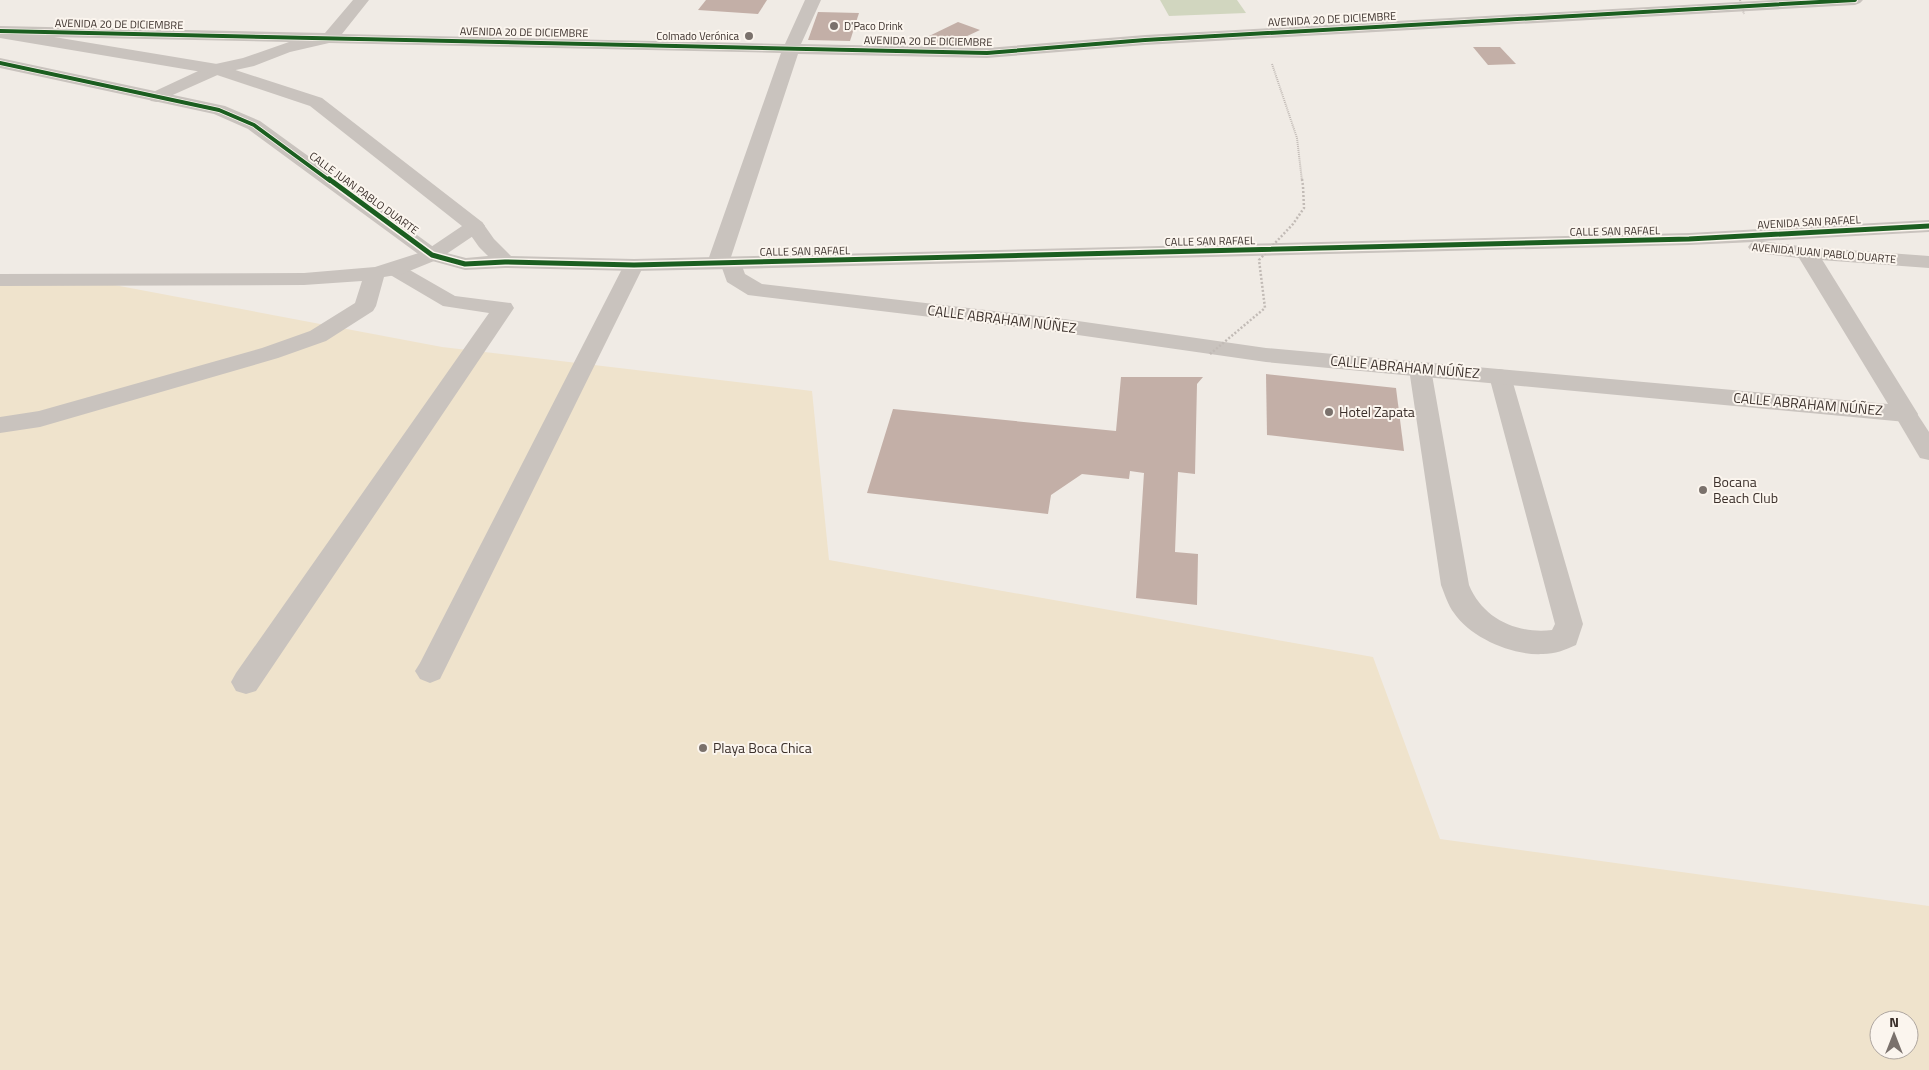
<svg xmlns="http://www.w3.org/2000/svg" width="1929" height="1070" viewBox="0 0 1929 1070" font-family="'Titillium Web',sans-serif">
<rect width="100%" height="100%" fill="#f0ebe5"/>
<polygon fill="#d1d6bf" points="1160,0 1237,0 1246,13 1169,16"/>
<path fill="#efe3cc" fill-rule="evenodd" d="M0,284H109L442,347L812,391L829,560L1373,657L1440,839L1929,906V1070H0ZM1879,1020H1909V1050H1879Z"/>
<g fill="#c3afa7">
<polygon points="706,0 767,0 758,14 698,10"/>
<polygon points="818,12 859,13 850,41 808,40"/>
<polygon points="958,22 980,30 946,46 925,38"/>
<polygon points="1473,47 1500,47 1516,64 1488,65"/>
<polygon points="1266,374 1396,388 1404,451 1267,435"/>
<polygon points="1121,377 1203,377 1197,384 1195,474 1178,472 1175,552 1198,554 1197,605 1136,598 1144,473 1130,471 1129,479 1082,474 1051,495 1048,514 867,493 893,409 1116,431"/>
</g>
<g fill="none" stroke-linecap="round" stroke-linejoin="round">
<polyline stroke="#c2bbb6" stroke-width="2" stroke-dasharray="1 1" stroke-linecap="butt" points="1272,64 1297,138 1302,181"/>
<polyline stroke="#c2bbb6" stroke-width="2.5" stroke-dasharray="2 2" stroke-linecap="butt" points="1302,179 1303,186"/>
<g fill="#c9c3be" fill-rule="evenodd">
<polygon points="634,259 641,261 644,265 440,679 430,683 420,679 415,671 420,663 624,265 627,261"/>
<polygon points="394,263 401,265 455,296 511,303 514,308 256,691 246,694 236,691 231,682 236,673 489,313 443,306 387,273 384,269 387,265"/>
<path d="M1420,362L1428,364L1431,369L1469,585C1483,619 1517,634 1552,630L1555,624L1489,376L1492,371L1500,369L1508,371L1511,376L1583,624L1576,645C1565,650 1555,654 1543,654C1513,656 1471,638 1454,613C1448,605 1445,595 1441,585L1409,369L1412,364Z"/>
<polygon points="1906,406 1914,409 1929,432 1929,460 1920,458 1894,414 1898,409"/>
</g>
<g fill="#c9c3be" fill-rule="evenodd">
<polygon points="353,0 369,0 342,34 785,44 805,0 821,0 801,44 987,48 1145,35 1773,0 1863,0 1860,3 1855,5 1145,45 987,58 798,54 731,257 739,258 745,274 762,284 1064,319 1266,348 1888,404 1796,253 1800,249 1807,247 1814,249 1818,253 1918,414 1915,420 1906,422 1266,362 1064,333 748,295 727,282 722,268 710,268 707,263 781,53 329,43 290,52 254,66 222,73 157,102 151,101 148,97 151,93 211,65 243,58 289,42 0,36 0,26 325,33"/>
<polygon points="475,220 482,222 485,226 482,230 439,259 402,274 384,277 376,306 373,311 326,341 278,358 40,427 0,433 0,417 39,411 262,348 310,331 355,303 362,281 304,285 0,286 0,274 304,273 375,267 425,251 468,222"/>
</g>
<polygon fill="#c9c3be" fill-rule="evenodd" points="0,28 217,64 322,98 482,222 494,239 511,256 634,259 1689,233 1929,220 1929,232 1762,241 1807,247 1929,256 1929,268 1807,259 1758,253 1751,251 1748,247 1751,243 1754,242 1689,245 731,269 634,271 505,268 465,270 425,259 248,129 214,114 0,68 0,58 225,106 260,121 439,251 466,258 488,256 479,247 467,230 310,106 214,74 0,38"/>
<polyline stroke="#c2bbb6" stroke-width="2" stroke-dasharray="1 1" stroke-linecap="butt" points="1740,0 1744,14"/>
<polyline stroke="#c2bbb6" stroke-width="2.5" stroke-dasharray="2 2" stroke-linecap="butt" points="1210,354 1265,308 1259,260 1293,224 1304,208 1303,186"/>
<defs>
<g id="cycleway-far1">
<polyline points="0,31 987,53 1145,40 1855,0"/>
<polyline points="0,63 219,110 254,125 330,181"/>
</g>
<polyline id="cycleway" points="329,179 432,255 465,264 505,262 634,265 1689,239 1929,226"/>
</defs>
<use href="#cycleway-far1" stroke="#fbf5ee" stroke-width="5.5"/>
<use href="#cycleway" stroke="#fbf5ee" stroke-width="8"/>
<use href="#cycleway-far1" stroke="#1b5e20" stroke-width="4"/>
<use href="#cycleway" stroke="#1b5e20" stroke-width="5"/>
</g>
<g fill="#7a716c" stroke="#fbf5ee" stroke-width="2">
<circle cx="834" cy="26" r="5"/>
<circle cx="749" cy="36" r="5"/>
<circle cx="1329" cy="412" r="5"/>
<circle cx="1703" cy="490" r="5"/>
<circle cx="703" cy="748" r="5"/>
</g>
<g text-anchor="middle" stroke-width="4" stroke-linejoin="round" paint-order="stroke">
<g font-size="11" fill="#3b302b" stroke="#fbf5ee">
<text transform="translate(1332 19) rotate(-3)" y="4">AVENIDA 20 DE DICIEMBRE</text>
<text transform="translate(119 24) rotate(1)" y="4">AVENIDA 20 DE DICIEMBRE</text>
<text transform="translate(524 32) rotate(1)" y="4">AVENIDA 20 DE DICIEMBRE</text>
<text transform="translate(928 41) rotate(1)" y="4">AVENIDA 20 DE DICIEMBRE</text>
<text transform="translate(364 193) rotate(36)" y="4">CALLE JUAN PABLO DUARTE</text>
<text transform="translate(1809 222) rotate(-3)" y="4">AVENIDA SAN RAFAEL</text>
<text transform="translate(1615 231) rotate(-1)" y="4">CALLE SAN RAFAEL</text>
<text transform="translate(1210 241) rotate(-1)" y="4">CALLE SAN RAFAEL</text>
<text transform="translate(805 251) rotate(-1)" y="4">CALLE SAN RAFAEL</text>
<text transform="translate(1824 253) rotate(5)" y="4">AVENIDA JUAN PABLO DUARTE</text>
</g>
<g font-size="11" fill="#3b302b" stroke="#fbf5ee" text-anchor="start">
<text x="844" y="30">D'Paco Drink</text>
<text x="739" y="40" text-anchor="end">Colmado Verónica</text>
</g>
<g font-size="14" fill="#3b302b" stroke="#fbf5ee">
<text transform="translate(1002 319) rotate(7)" y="5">CALLE ABRAHAM NÚÑEZ</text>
<text transform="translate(1405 367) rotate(5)" y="5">CALLE ABRAHAM NÚÑEZ</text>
<text transform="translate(1808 404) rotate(5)" y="5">CALLE ABRAHAM NÚÑEZ</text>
</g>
<g font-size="14" fill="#3b302b" stroke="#fbf5ee" text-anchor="start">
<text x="1339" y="417">Hotel Zapata</text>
<text x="1713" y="487">Bocana<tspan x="1713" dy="16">Beach Club</tspan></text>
<text x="713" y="753">Playa Boca Chica</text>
</g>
</g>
<g transform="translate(1894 1035)"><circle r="24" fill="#fbf5ee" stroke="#aea6a0"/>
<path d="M0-4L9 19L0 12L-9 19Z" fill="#7a716c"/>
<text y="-8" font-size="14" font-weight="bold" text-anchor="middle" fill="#3b302b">N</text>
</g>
</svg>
